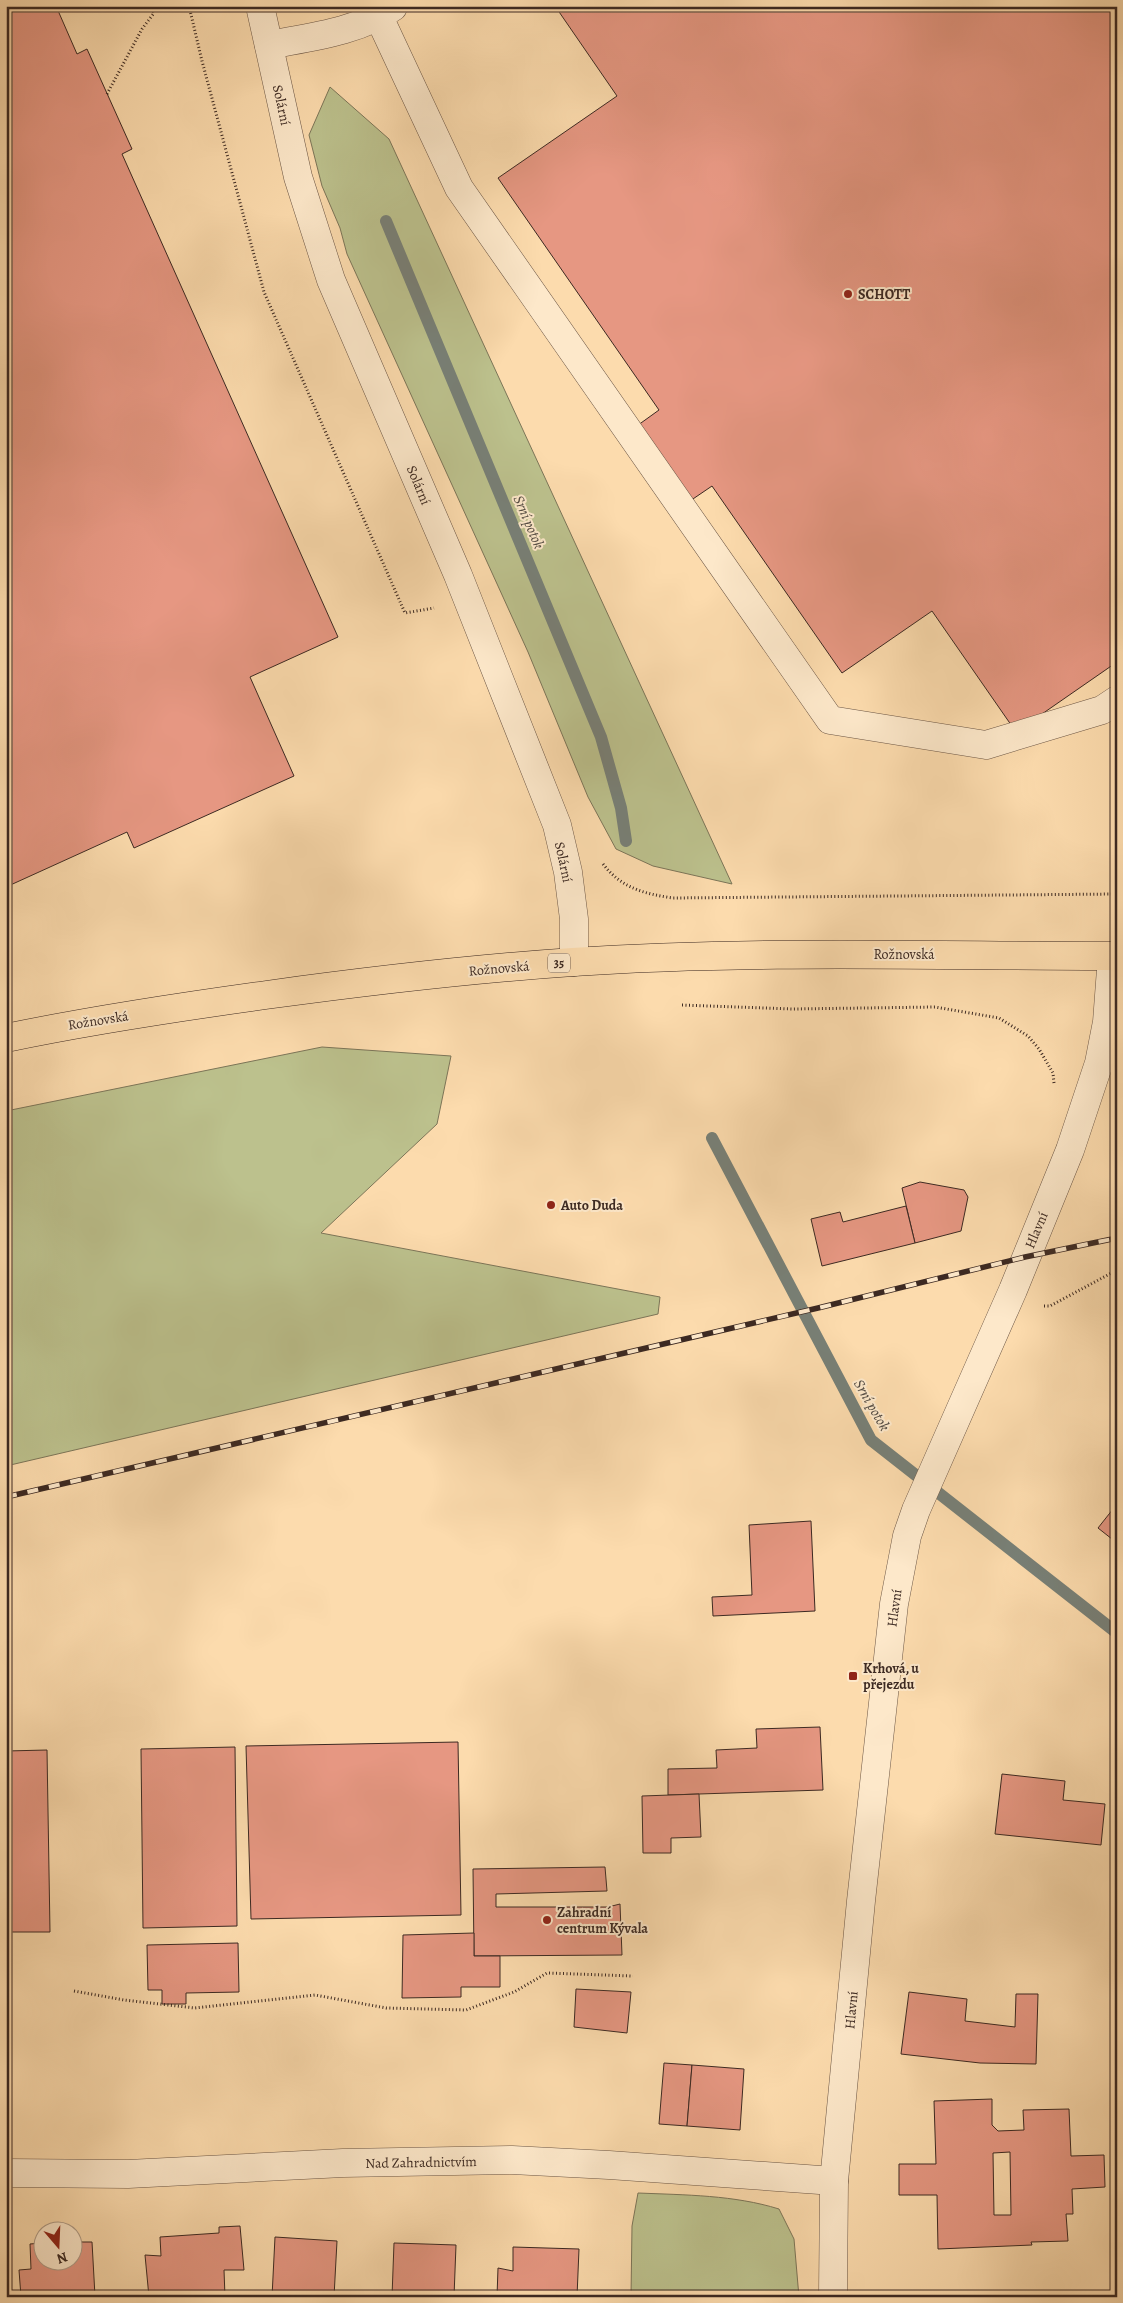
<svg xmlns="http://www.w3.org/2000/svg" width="1123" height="2303" viewBox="0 0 1123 2303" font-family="Alegreya,serif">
<rect width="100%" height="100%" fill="#fcdbad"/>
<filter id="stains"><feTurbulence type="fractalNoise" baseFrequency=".004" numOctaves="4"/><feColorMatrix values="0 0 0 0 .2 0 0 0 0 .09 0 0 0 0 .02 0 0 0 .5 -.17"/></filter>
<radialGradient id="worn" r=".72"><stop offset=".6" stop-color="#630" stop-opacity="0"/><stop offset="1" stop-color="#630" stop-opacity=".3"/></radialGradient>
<g fill="#bcc18d" stroke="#7c7558">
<polygon points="330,87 389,139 732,884 653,866 616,849 588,797 528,652 347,254 340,228 322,186 309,135"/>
<polygon points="322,1047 451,1056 437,1124 321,1233 660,1297 658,1314 6,1466 6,1111"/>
<path d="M638,2193C686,2195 734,2195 779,2209L794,2239L799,2297H631L632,2226Z"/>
</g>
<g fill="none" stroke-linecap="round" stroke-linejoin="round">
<g stroke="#788077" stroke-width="12">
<polyline points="386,221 601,737 621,808 626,841"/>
<polyline points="712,1138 871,1440 1117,1633"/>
</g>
</g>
<g fill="#e69782" stroke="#3c2922" fill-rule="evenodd">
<polygon points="6,6 56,6 77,54 87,49 132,149 122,154 338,637 250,677 294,776 134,848 127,832 6,887"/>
<polygon points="555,6 1117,6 1117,662 1016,732 932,611 842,673 712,486 687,503 634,428 659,410 498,178 617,96"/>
<polygon points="920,1182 964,1190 968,1197 961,1231 915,1243 902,1188"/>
<polygon points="906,1206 915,1243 822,1266 811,1219 840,1212 843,1222"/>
<polygon points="1117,1504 1117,1543 1098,1528"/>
<polygon points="811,1521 815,1611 713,1616 712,1597 752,1595 749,1525"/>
<polygon points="820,1727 823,1790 668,1795 668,1769 717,1768 716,1750 757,1748 756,1729"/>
<polygon points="458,1742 461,1915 251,1919 246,1746"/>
<polygon points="235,1747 237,1926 143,1928 141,1749"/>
<polygon points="47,1750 50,1932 6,1932 6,1751"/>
<polygon points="1002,1774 1065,1781 1063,1800 1105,1804 1101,1845 995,1834"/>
<polygon points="699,1794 701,1837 671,1838 671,1853 643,1853 642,1796"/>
<polygon points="605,1867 607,1891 496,1894 496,1907 608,1907 620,1904 622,1955 474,1956 473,1869"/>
<polygon points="474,1933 474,1956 500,1956 500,1987 461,1987 461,1997 402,1998 403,1935"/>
<polygon points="238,1943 239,1992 186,1993 186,2004 162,2004 162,1990 148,1990 147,1945"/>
<polygon points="576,1989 631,1992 627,2033 574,2027"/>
<polygon points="909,1992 967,1999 965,2021 1015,2027 1016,1994 1038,1994 1036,2064 980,2063 901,2054"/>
<polygon points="664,2063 692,2065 687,2126 659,2124"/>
<polygon points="692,2065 744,2069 740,2130 687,2126"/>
<path d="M992,2099V2125L998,2131L1024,2130L1023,2110L1069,2109L1071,2156L1104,2155L1105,2187L1072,2189L1073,2214H1066L1068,2241L1031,2242L1032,2245L938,2249L937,2195H899V2164H936L934,2101ZM1010,2152L1011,2215H994L993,2153Z"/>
<polygon points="240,2226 244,2270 224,2270 225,2297 149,2297 145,2255 161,2256 160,2237 219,2233 219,2227"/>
<polygon points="275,2237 337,2241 334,2297 272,2297"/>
<polygon points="72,2242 92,2242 95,2296 21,2297 19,2270 31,2269 30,2244 42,2243 42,2260 72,2260"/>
<polygon points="394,2243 456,2245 454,2297 392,2297"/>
<polygon points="513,2247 579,2249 577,2297 497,2297 498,2268 513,2271"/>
</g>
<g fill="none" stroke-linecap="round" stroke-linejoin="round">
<defs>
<g id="minor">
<polyline points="260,6 298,177 331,280 458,575 557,825 568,872 574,919 574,962"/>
<polyline points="379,17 459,188 830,720 986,745 1102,710 1117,700"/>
<path d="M269,45C310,37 358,32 393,7"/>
<polyline points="6,2173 128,2174 343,2163 512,2160 609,2165 834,2181"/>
<polyline points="833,2297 834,2181 861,1901 894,1604 907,1536 916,1510 1013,1290 1070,1150 1099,1063 1107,1022 1112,956"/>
</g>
<path id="major" d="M6,1038C92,1020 179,1007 266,995C368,981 470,969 573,962C754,950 936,956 1117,956"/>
</defs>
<use href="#minor" stroke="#6c5645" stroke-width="29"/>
<use href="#major" stroke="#3c2922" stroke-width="29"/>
<g stroke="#3c2922" stroke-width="3" stroke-dasharray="1 2.5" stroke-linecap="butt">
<polyline points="189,6 202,61 264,292 405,613 434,608"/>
<polyline points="107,94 142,29 154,13 150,6"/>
<path d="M603,864C621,888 645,894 673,898L1117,894"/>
<polyline points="682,1005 792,1009 935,1007 999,1018 1028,1036 1039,1049 1053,1073 1054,1083"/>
<polyline points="1044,1306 1050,1306 1117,1270"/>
<polyline points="74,1991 124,2000 195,2008 315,1995 386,2008 466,2010 514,1992 547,1973 633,1976"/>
</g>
<use href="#minor" stroke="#fde8ca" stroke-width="28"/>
<use href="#major" stroke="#fcdbad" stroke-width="28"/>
<defs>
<polyline id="rail" points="6,1497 818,1308 1025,1257 1117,1238"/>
</defs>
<use href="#rail" stroke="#3c2922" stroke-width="5.5"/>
<use href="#rail" stroke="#fde8ca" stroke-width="4" stroke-dasharray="11" stroke-linecap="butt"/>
</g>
<g fill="#8f2418" stroke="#fde8ca" stroke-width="2">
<circle cx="848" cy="294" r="5"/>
<circle cx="551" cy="1205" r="5"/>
<rect x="848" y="1671" width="10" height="10" rx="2.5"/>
<circle cx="547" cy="1920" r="5"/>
</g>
<g text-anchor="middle" stroke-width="4" stroke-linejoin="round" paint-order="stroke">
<rect fill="#fde8ca" stroke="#766254" stroke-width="1" x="548" y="953.5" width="22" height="19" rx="4"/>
<g font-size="12" font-weight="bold" fill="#3c2922">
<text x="559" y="967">35</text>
</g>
<g font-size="14" fill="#3c2922" stroke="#fde8ca">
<text transform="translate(282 105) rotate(78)" y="5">Solární</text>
<text transform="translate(419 485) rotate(67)" y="5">Solární</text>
<text transform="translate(564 862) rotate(78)" y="5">Solární</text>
<text x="904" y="959">Rožnovská</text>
<text transform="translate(499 968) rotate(-5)" y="5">Rožnovská</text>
<text transform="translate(98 1020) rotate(-9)" y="5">Rožnovská</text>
<text transform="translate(1036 1230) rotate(-67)" y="5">Hlavní</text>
<text transform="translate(894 1608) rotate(-82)" y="5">Hlavní</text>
<text transform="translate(851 2010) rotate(-85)" y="5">Hlavní</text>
<text transform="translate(421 2162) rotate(-1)" y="5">Nad Zahradnictvím</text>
</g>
<g font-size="14" font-weight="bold" fill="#3c2922" stroke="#fde8ca" text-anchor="start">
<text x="858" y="299">SCHOTT</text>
<text x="561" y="1210">Auto Duda</text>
<text x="863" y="1673">Krhová, u<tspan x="863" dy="16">přejezdu</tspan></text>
<text x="557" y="1917">Zahradní<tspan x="557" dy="16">centrum Kývala</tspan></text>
</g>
<g font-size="15" font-style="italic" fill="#554d45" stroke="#fde8ca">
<text transform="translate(529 522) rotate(67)" y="5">Srní potok</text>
<text transform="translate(872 1405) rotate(60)" y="5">Srní potok</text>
</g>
</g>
<rect width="1123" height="2303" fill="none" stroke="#fcdbad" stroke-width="25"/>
<rect x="8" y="8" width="1108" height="2288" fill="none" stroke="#3c2922" stroke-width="2.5"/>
<rect x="12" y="12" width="1098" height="2278" fill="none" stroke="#3c2922"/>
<g transform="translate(58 2246) rotate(161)"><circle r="24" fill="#fde8ca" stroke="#b09c87"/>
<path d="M0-4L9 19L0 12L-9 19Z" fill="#8f2418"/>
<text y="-8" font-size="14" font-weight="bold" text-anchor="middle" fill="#3c2922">N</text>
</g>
<rect width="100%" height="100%" filter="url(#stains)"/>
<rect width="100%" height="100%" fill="url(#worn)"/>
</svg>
